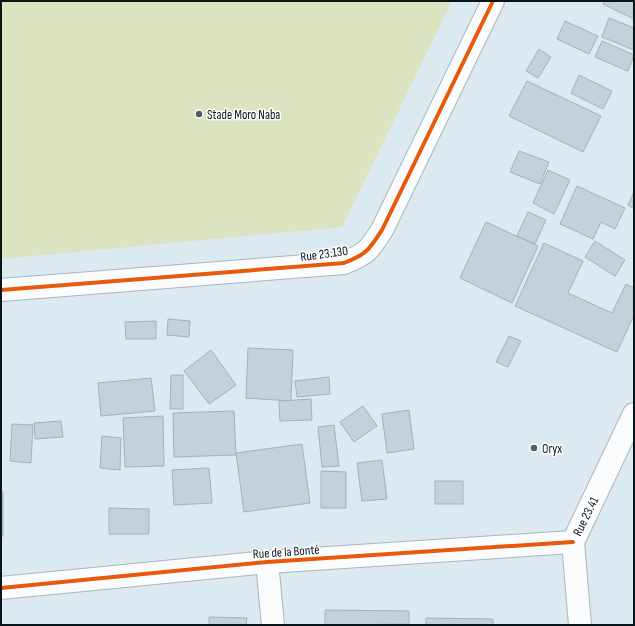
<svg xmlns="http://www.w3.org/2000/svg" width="635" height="626" viewBox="0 0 635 626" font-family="'Sofia Sans Condensed',sans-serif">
<rect width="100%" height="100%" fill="#dbe9f1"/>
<polygon fill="#dce3c0" points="1,1 452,1 342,227 1,259"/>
<g fill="#c4d1d8" stroke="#a5b1b8">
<polygon points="604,1 634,1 634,19 603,4"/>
<polygon points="609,18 634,28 634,50 602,37"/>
<polygon points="565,21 598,36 589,54 557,39"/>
<polygon points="602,41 634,55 628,71 595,57"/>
<polygon points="539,49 551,57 538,78 526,71"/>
<polygon points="579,75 612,91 603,109 571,93"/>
<polygon points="527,81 601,116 583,152 509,116"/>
<polygon points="519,151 549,162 540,184 510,172"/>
<polygon points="548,170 570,180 554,214 533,203"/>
<polygon points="577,186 625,208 615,229 601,222 593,239 560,224"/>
<polygon points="634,192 634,209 628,205"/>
<polygon points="528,212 546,220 535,244 517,236"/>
<polygon points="486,222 538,246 512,303 460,278"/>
<polygon points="595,241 625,260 615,276 585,257"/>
<polygon points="544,243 583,261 568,293 612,313 626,284 634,288 634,315 617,352 515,306"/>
<polygon points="168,319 190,321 189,337 167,335"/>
<polygon points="156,321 156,339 126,339 125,322"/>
<polygon points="509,336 521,341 508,367 496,362"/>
<polygon points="248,348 293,350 291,401 246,398"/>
<polygon points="211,350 236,385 209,404 184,371"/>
<polygon points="171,375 183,375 183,409 170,409"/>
<polygon points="329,377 330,394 297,397 295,381"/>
<polygon points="151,378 155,411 101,416 98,383"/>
<polygon points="311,399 312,420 280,421 279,401"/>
<polygon points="363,406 377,426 354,442 340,422"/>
<polygon points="409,410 414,449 387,453 382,414"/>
<polygon points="234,411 236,455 174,457 173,413"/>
<polygon points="163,416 164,466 125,467 123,418"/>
<polygon points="61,421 63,437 35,439 34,423"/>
<polygon points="12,424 33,425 31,463 10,461"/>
<polygon points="334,425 339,466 322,467 318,427"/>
<polygon points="102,436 121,438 120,470 100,468"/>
<polygon points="302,444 310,503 244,512 236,453"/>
<polygon points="382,460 387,499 362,501 357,463"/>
<polygon points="209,468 212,503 174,505 172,470"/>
<polygon points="321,471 346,472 346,508 321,508"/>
<rect x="435" y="481" width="28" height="23"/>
<rect x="1" y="492" width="2" height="44"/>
<polygon points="109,508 149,509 149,534 109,534"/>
<polygon points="325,610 409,611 409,624 325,625"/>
<polygon points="209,617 247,618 246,625 209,625"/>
<polygon points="426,618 493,619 493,625 426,625"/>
</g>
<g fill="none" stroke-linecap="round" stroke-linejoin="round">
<defs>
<g id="street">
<path d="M1,290L344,263C367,254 369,250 382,230L493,1"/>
<polyline points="267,562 273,625"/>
</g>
<g id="secondary">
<polyline points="1,588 267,562 573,542"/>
<polyline points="580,625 573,542 634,414"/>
</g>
</defs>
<use href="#street" stroke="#aab5bc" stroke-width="24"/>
<use href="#secondary" stroke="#aab5bc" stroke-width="24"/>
<use href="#street" stroke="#fafcfd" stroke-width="22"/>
<use href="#secondary" stroke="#fafcfd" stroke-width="22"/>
<defs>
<g id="cycleway">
<path d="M1,290L344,263C367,254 369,250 382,230L493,1"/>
<polyline points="1,588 267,562 573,542"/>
</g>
</defs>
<use href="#cycleway" stroke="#fff" stroke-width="6"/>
<use href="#cycleway" stroke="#e8590c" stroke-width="4"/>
</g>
<g fill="#525f66" stroke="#fff" stroke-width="1.5">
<circle cx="199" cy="114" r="4"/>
<circle cx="534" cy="448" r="4"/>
</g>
<g text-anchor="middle" stroke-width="3" stroke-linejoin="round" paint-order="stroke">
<g font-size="13" fill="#08151b" stroke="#fff" text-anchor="start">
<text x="207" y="119">Stade Moro Naba</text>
<text x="542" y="453">Oryx</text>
</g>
<g font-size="13" fill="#08151b" stroke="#fff">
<text transform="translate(324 253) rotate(-8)" y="5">Rue 23.130</text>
<text transform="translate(585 516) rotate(-64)" y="5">Rue 23.41</text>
<text transform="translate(286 551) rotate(-4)" y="5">Rue de la Bonté</text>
</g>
</g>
<rect width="635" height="626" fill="none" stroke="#08151b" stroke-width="4"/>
</svg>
